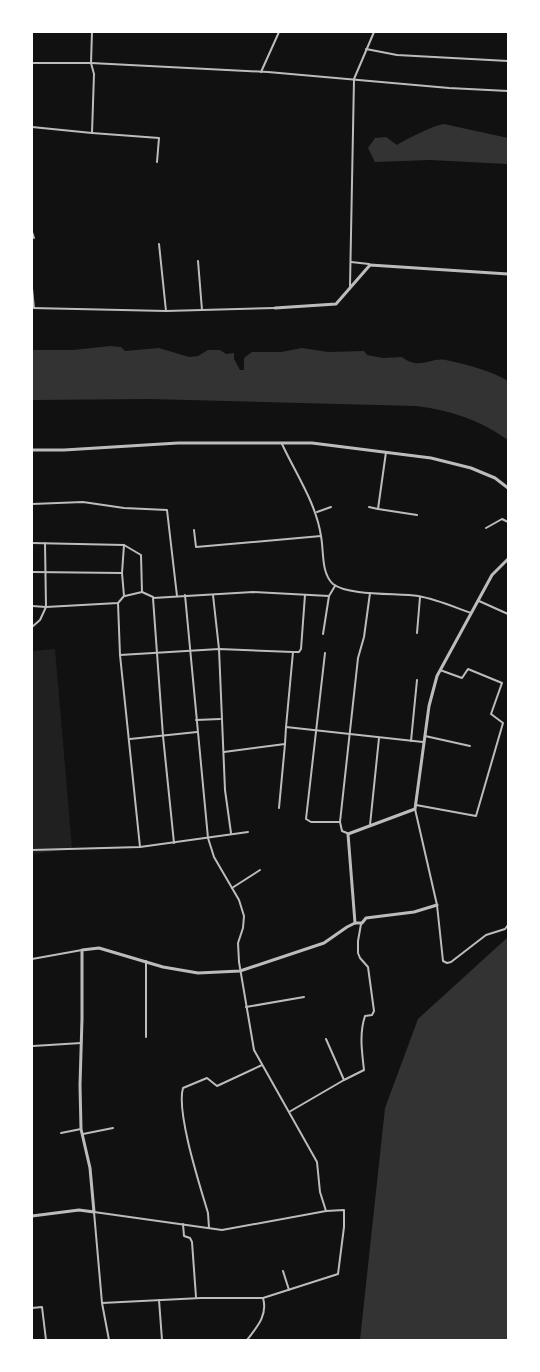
<svg xmlns="http://www.w3.org/2000/svg" width="540" height="1372" viewBox="0 0 540 1372" font-family="Merriweather,serif">
<rect width="100%" height="100%" fill="#111"/>
<polygon fill="#202020" points="55,649 72,849 32,854 32,651"/>
<g fill="#333">
<path d="M444,124L508,138V164L430,160L375,162L368,148L375,138L386,137L397,145C406,139 435,125 444,124Z"/>
<path d="M110,346L121,347L125,351L159,348L189,357L198,356L208,350H220L226,354L234,353V359L240,370H244V358L252,352H281L302,348L328,352L364,351L367,355L383,358L402,357C420,371 430,357 446,360C465,364 492,371 508,381V440C480,420 450,410 416,406L149,399L32,400V350H73Z"/>
<polygon points="508,937 508,1340 360,1340 385,1108 418,1019"/>
</g>
<g fill="none" stroke-linecap="round" stroke-linejoin="round">
<g stroke="#bcbcbc" stroke-width="2">
<polyline points="366,49 397,55 508,61"/>
<polyline points="32,63 91,63 268,72 449,88 508,91"/>
<polyline points="261,72 279,32"/>
<polyline points="32,127 92,133 94,74 91,63 92,32"/>
<polyline points="92,133 159,138 157,162"/>
<polyline points="32,232 34,238"/>
<polyline points="159,244 166,311"/>
<polyline points="198,261 202,310"/>
<polyline points="351,262 369,264"/>
<polyline points="350,286 354,79 374,32"/>
<polyline points="32,288 34,308"/>
<polyline points="32,308 166,311 275,308"/>
<path d="M282,444C296,474 316,503 321,536C324,552 321,573 333,584C348,596 398,593 418,596C436,599 454,607 471,613"/>
<polyline points="386,452 378,509 417,515"/>
<polyline points="32,504 83,502 124,508 167,510 177,596"/>
<polyline points="369,507 378,509"/>
<polyline points="317,512 331,507"/>
<polyline points="486,528 502,519 508,522"/>
<polyline points="194,530 196,547 321,536"/>
<polyline points="32,543 124,545 122,573 124,596 118,603 46,607 32,606"/>
<polyline points="124,545 141,555 142,592 125,596"/>
<polyline points="32,572 122,573"/>
<polyline points="142,592 153,597"/>
<polyline points="185,595 208,838 214,857 239,900 244,916 243,928 238,943 239,962 254,1050 317,1162 320,1192 326,1211"/>
<polyline points="213,595 219,649 225,790 231,833"/>
<polyline points="479,601 508,614"/>
<polyline points="118,603 120,655 140,847"/>
<polyline points="32,627 40,620 46,607 45,543"/>
<polyline points="417,633 420,597"/>
<polyline points="323,634 329,596"/>
<polyline points="294,652 299,652 301,649 305,595"/>
<polyline points="325,653 306,819 311,822 340,822"/>
<polyline points="120,655 219,649 293,652 286,727"/>
<polyline points="196,720 220,719"/>
<polyline points="425,736 470,746"/>
<polyline points="130,739 197,732"/>
<polyline points="411,741 417,680"/>
<polyline points="224,752 285,744 286,727 423,742"/>
<polyline points="416,805 476,816 503,723 491,714 502,683 468,669 462,678 440,670"/>
<polyline points="279,808 285,744"/>
<polyline points="415,809 437,905 443,961 447,963 451,962 486,935 505,929 508,925"/>
<polyline points="370,825 379,738"/>
<polyline points="347,833 342,831 340,822 358,658 364,637 370,593"/>
<polyline points="174,843 163,736 153,598 253,592 329,596 335,586"/>
<polyline points="32,850 140,847 248,832"/>
<polyline points="232,888 260,870"/>
<polyline points="32,959 82,950"/>
<polyline points="246,1007 304,997"/>
<polyline points="146,1037 146,961"/>
<polyline points="326,1039 344,1080"/>
<polyline points="33,1046 81,1043"/>
<path d="M289,1112L344,1080L364,1070C362,1052 359,1034 365,1016L372,1015L374,1011L368,967L360,958L358,953V941L361,924"/>
<polyline points="61,1133 81,1129"/>
<polyline points="83,1134 113,1128"/>
<polyline points="183,1224 184,1236 190,1238 192,1242 196,1297"/>
<path d="M209,1228L208,1213C200,1186 176,1112 183,1088L207,1078L217,1086L262,1065"/>
<polyline points="283,1271 289,1290"/>
<polyline points="159,1300 162,1340"/>
<polyline points="102,1303 201,1298 263,1298 338,1274 344,1227 344,1210 326,1211 222,1230 94,1212 102,1303 109,1340"/>
<polyline points="32,1308 42,1307 46,1340"/>
<path d="M247,1340C257,1327 268,1315 263,1298"/>
</g>
<g stroke="#bcbcbc" stroke-width="3">
<polyline points="275,308 336,304 370,265 508,274"/>
<polyline points="32,450 64,450 178,443 312,443 431,458 471,468 495,478 508,488"/>
<polyline points="355,923 348,834 415,809 429,706 437,676 492,575 508,559"/>
<polyline points="32,1216 79,1210 94,1212 90,1168 81,1129 80,1085 82,1019 82,950 99,948 163,967 198,973 240,971 324,943 347,927 355,923 362,923 366,918 414,912 437,905"/>
</g>
</g>
<rect width="540" height="1372" fill="none" stroke="#ffffff" stroke-width="66"/>
</svg>
